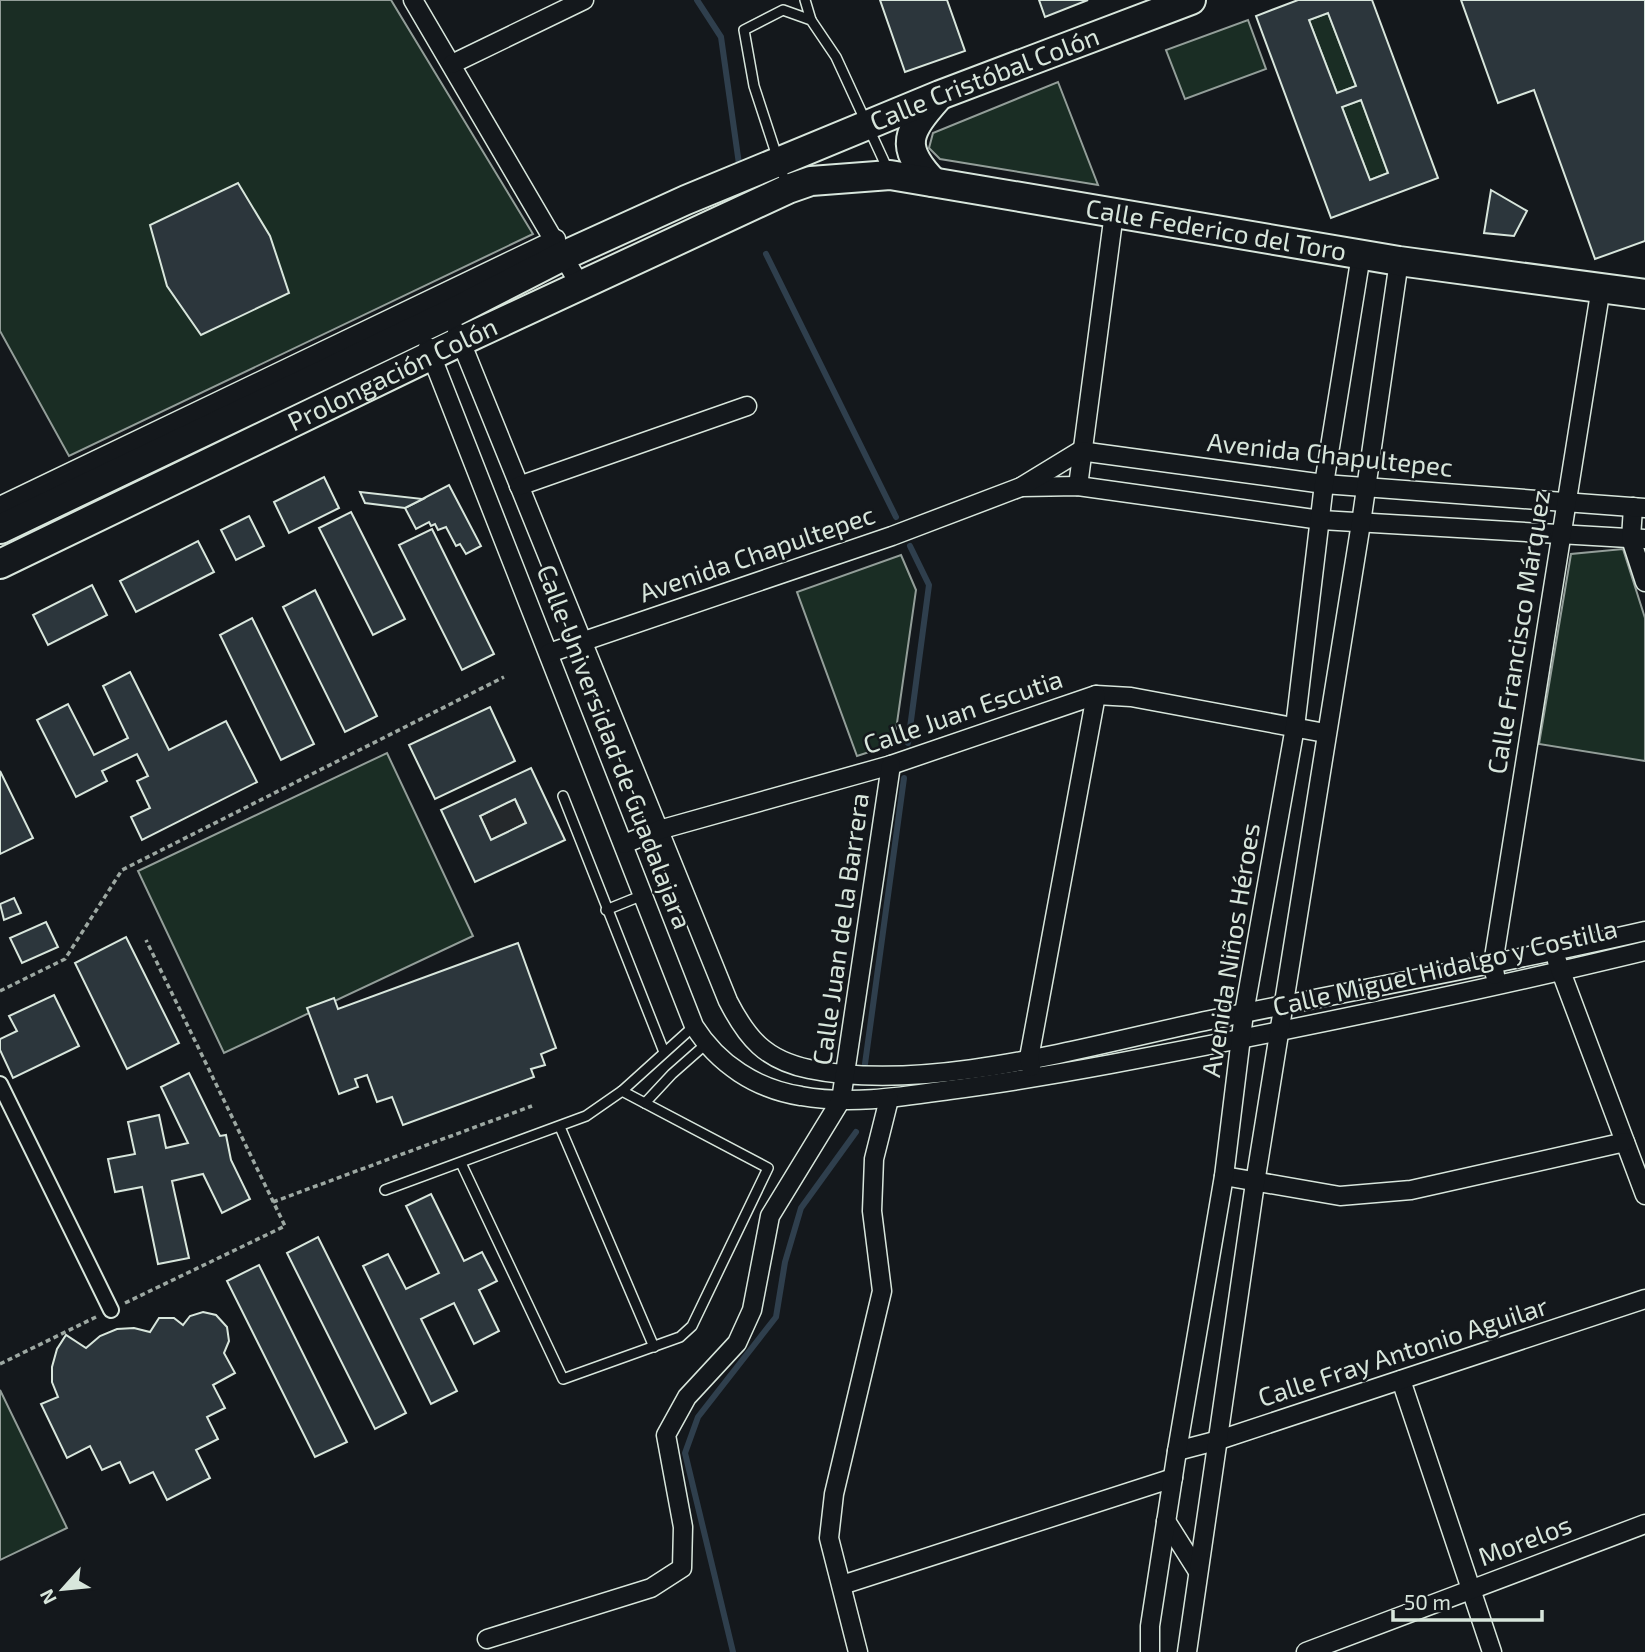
<svg xmlns="http://www.w3.org/2000/svg" width="1645" height="1652" viewBox="0 0 1645 1652" font-family="'Exo 2',sans-serif">
<rect width="100%" height="100%" fill="#14181c"/>
<g fill="#1a2d24" stroke="#939e99" stroke-width="2">
<polygon points="0,0 391,0 533,234 69,456 0,331"/>
<polygon points="1328,13 1356,86 1337,93 1309,20"/>
<polygon points="1248,20 1266,69 1185,99 1166,50"/>
<polygon points="1058,82 1098,185 940,159 929,148 933,133"/>
<polygon points="1361,100 1388,173 1370,180 1342,107"/>
<polygon points="1623,549 1645,618 1645,761 1539,744 1571,554"/>
<polygon points="901,555 916,590 894,744 857,756 797,592"/>
<polygon points="387,753 473,936 224,1053 138,871"/>
<polygon points="0,1390 67,1528 0,1560"/>
</g>
<polygon fill="#24282b" stroke="#939e99" stroke-width="2" points="515,799 526,823 491,840 480,816"/>
<g fill="none" stroke-linecap="round" stroke-linejoin="round">
<g stroke="#2f3f4d" stroke-width="6">
<polyline points="697,0 721,37 739,164"/>
<polyline points="766,254 896,517"/>
<polyline points="908,743 929,585 910,546"/>
<polyline points="865,1064 904,778"/>
<polyline points="733,1652 685,1453 698,1417 776,1317 785,1262 801,1208 856,1132"/>
</g>
</g>
<g fill="#2c363c" stroke="#d8e6dc" stroke-width="2" fill-rule="evenodd">
<polygon points="880,0 947,0 965,51 905,72"/>
<polygon points="1039,0 1088,0 1045,17"/>
<path d="M1298,0H1372L1438,178L1331,218L1256,16ZM1328,13L1356,86L1337,93L1309,20ZM1361,100L1388,173L1370,180L1342,107Z"/>
<polygon points="1461,0 1645,0 1645,241 1595,259 1534,90 1498,103"/>
<polygon points="238,183 270,236 289,293 201,335 167,286 150,225"/>
<polygon points="1491,190 1527,211 1514,236 1484,233"/>
<polygon points="324,477 339,508 289,533 274,502"/>
<polygon points="449,485 481,546 466,554 460,544 456,546 446,527 438,530 435,524 431,526 429,522 416,529 405,508"/>
<polygon points="360,492 423,499 405,508 365,503"/>
<polygon points="351,512 405,619 373,635 319,528"/>
<polygon points="249,516 264,546 236,560 221,530"/>
<polygon points="432,529 494,654 462,670 399,545"/>
<polygon points="198,541 214,572 136,612 120,581"/>
<polygon points="92,585 107,615 48,645 33,615"/>
<polygon points="315,590 377,716 345,732 283,607"/>
<polygon points="252,618 314,744 281,760 220,635"/>
<polygon points="130,672 169,750 226,721 257,782 142,840 131,817 150,808 137,781 148,776 137,754 102,771 107,781 76,797 37,720 68,704 94,755 128,738 103,686"/>
<polygon points="490,707 515,761 435,799 409,745"/>
<path d="M531,768L565,840L475,882L441,810ZM515,799L526,823L491,840L480,816Z"/>
<polygon points="0,771 33,838 0,854"/>
<polygon points="14,898 21,913 4,920 0,904"/>
<polygon points="46,922 58,947 22,963 10,938"/>
<polygon points="126,937 179,1043 127,1069 75,963"/>
<polygon points="518,943 556,1048 541,1054 545,1065 531,1069 534,1077 403,1125 392,1097 377,1102 367,1075 355,1079 358,1087 339,1094 307,1008 334,998 338,1009"/>
<polygon points="54,995 79,1046 13,1078 0,1050 0,1039 17,1031 9,1016"/>
<polygon points="189,1073 220,1136 226,1135 231,1160 250,1199 222,1213 203,1174 172,1181 189,1258 158,1264 142,1187 115,1192 108,1159 135,1154 128,1122 159,1115 166,1148 188,1143 161,1087"/>
<polygon points="431,1194 464,1261 482,1252 497,1281 479,1290 499,1331 474,1344 454,1303 421,1319 457,1391 431,1404 363,1266 388,1254 406,1289 439,1273 406,1206"/>
<polygon points="318,1237 406,1413 375,1429 287,1253"/>
<polygon points="259,1265 347,1442 315,1457 227,1281"/>
<polygon points="203,1312 216,1315 227,1327 229,1341 224,1353 235,1373 213,1385 225,1408 207,1417 218,1439 196,1450 210,1478 167,1500 153,1472 130,1483 120,1462 102,1470 90,1446 67,1458 41,1404 58,1397 52,1382 52,1367 57,1349 66,1335 86,1348 100,1336 117,1329 134,1328 150,1332 159,1318 174,1318 183,1325 190,1316"/>
</g>
<g fill="none" stroke-linecap="round" stroke-linejoin="round">
<defs>
<g id="service">
<polyline points="805,0 811,20"/>
<polyline points="787,187 754,86 744,30 783,10 811,20 836,57 888,170"/>
<polyline points="563,796 664,1052"/>
<polyline points="606,910 643,895"/>
<polyline points="645,1103 672,1074 706,1044"/>
<polyline points="560,1127 654,1347"/>
<polyline points="461,1163 563,1379 680,1337 692,1326 768,1168 622,1091"/>
<polyline points="385,1190 586,1116 622,1091 694,1026"/>
</g>
<polyline id="pedestrian" points="0,1084 111,1310"/>
<g id="minor">
<polyline points="413,0 580,285"/>
<polyline points="452,64 584,0"/>
<path d="M457,332L728,1001C747,1038 765,1060 809,1069C928,1094 1091,1045 1210,1020C1355,990 1501,964 1645,931"/>
<path d="M428,347L694,1026C718,1064 756,1089 801,1096C850,1105 900,1097 949,1090C1003,1083 1057,1074 1111,1064C1290,1030 1468,994 1645,951"/>
<polyline points="519,486 747,406"/>
<polyline points="1078,486 1114,213"/>
<polyline points="1021,487 1078,486 1321,520 1645,539"/>
<polyline points="0,506 556,239"/>
<polyline points="1633,507 1631,539 1645,582"/>
<polyline points="549,653 892,536 1021,487 1080,451 1324,484 1645,508"/>
<polyline points="624,844 659,830 891,765 1096,695 1131,697 1325,733"/>
<polyline points="1557,961 1645,1195"/>
<polyline points="1495,975 1493,964 1601,287"/>
<polyline points="1031,1067 1029,1058 1096,695"/>
<polyline points="1224,1176 1340,1196 1411,1190 1625,1142"/>
<polyline points="1401,1380 1492,1652"/>
<polyline points="1177,1451 1219,1440 1645,1299"/>
<polyline points="1166,1521 1197,1570"/>
<polyline points="842,1585 1173,1478"/>
<polyline points="487,1639 651,1588 682,1568 683,1527 666,1435 687,1397 737,1343 752,1310 770,1216 841,1100 891,765"/>
<polyline points="858,1652 829,1538 834,1494 882,1291 872,1211 874,1159 889,1099"/>
<polyline points="1150,1652 1150,1626 1177,1451 1224,1176 1244,1013 1295,727 1324,484 1361,255"/>
<polyline points="1187,1652 1255,1183 1361,523 1399,261"/>
<polyline points="1306,1652 1645,1524"/>
</g>
<g id="primary">
<path d="M933,182C898,146 908,131 938,97"/>
<path id="s1" d="M0,529L450,314L565,255L686,200L940,95L1191,0"/>
<path id="s2" d="M0,564L461,341L788,189L811,181L890,175L1399,261L1645,294"/>
</g>
</defs>
<use href="#service" stroke="#d8e6dc" stroke-width="12"/>
<use href="#pedestrian" stroke="#d8e6dc" stroke-width="18"/>
<use href="#minor" stroke="#d8e6dc" stroke-width="21"/>
<use href="#primary" stroke="#d8e6dc" stroke-width="32"/>
<g stroke="#9da8a2" stroke-width="3.5" stroke-dasharray="5 3.5" stroke-linecap="butt">
<polyline points="0,991 65,959 122,870 504,677"/>
<polyline points="273,1202 532,1106"/>
<polyline points="125,1303 285,1226 146,940"/>
<polyline points="0,1364 96,1317"/>
</g>
<use href="#service" stroke="#14181c" stroke-width="9"/>
<use href="#pedestrian" stroke="#14181c" stroke-width="14"/>
<use href="#minor" stroke="#14181c" stroke-width="18"/>
<use href="#primary" stroke="#14181c" stroke-width="28"/>
</g>
<g text-anchor="middle" stroke-width="5" stroke-linejoin="round" paint-order="stroke">
<g font-size="26" fill="#d8e6dc" stroke="#14181c">
<text dy="9" stroke="none"><textPath href="#s1" startOffset="1083">Calle Cristóbal Colón</textPath></text>
<text dy="9" stroke="none"><textPath href="#s2" startOffset="1307">Calle Federico del Toro</textPath></text>
<text dy="9" stroke="none"><textPath href="#s2" startOffset="436">Prolongación Colón</textPath></text>
<text transform="translate(1330 455) rotate(6)" y="9">Avenida Chapultepec</text>
<text transform="translate(757 554) rotate(-19)" y="9">Avenida Chapultepec</text>
<text transform="translate(1519 632) rotate(-81)" y="9">Calle Francisco Márquez</text>
<text transform="translate(963 712) rotate(-19)" y="9">Calle Juan Escutia</text>
<text transform="translate(614 747) rotate(69)" y="9">Calle Universidad de Guadalajara</text>
<text transform="translate(841 929) rotate(-82)" y="9">Calle Juan de la Barrera</text>
<text transform="translate(1231 950) rotate(-81)" y="9">Avenida Niños Héroes</text>
<text transform="translate(1445 968) rotate(-13)" y="9">Calle Miguel Hidalgo y Costilla</text>
<text transform="translate(1403 1352) rotate(-18)" y="9">Calle Fray Antonio Aguilar</text>
<text transform="translate(1525 1541) rotate(-21)" y="9">Morelos</text>
</g>
</g>
<g transform="translate(63 1589) rotate(243)" stroke="#14181c" stroke-width="5" paint-order="stroke">
<path d="M0-5L12 26L0 18L-12 26Z" fill="#d8e6dc"/>
<text y="-10" font-size="19" font-weight="bold" text-anchor="middle" fill="#d8e6dc">N</text>
</g>
<path d="M1393 1610v10h149v-10" fill="none" stroke="#d8e6dc" stroke-width="3.5"/>
<text x="1404" y="1610" font-size="21" fill="#d8e6dc" stroke="#14181c" stroke-width="5" paint-order="stroke">50 m</text>
</svg>
